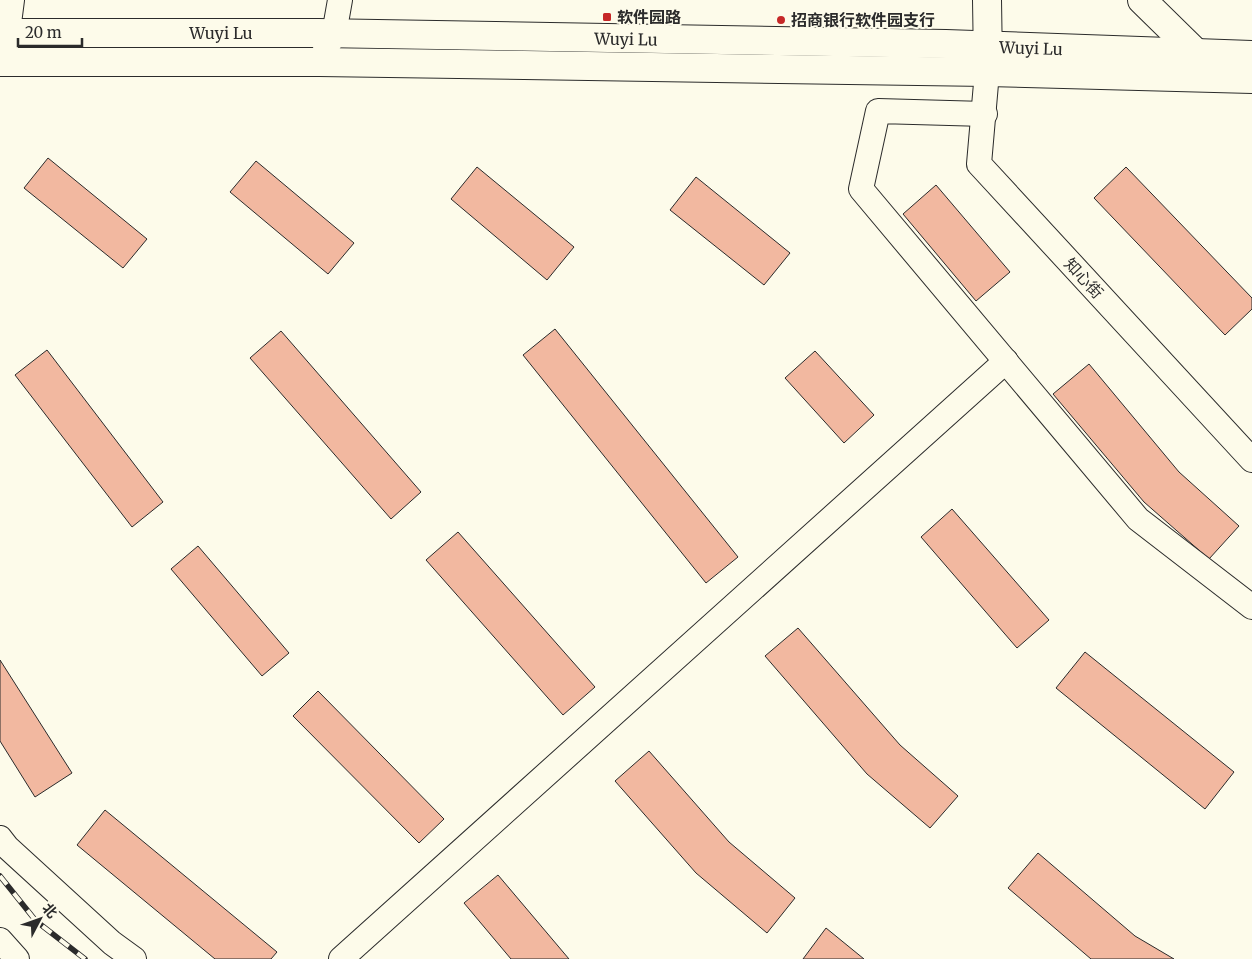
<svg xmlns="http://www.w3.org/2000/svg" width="1252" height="959" viewBox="0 0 1252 959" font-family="Merriweather,'Noto Sans SC',serif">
<rect width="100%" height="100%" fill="#fdfbea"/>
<g fill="#f2b8a0" stroke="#2b2b2b">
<polygon points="48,158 147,239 123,268 24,188"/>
<polygon points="256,161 354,243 328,274 230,192"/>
<polygon points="477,167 574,247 547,280 451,199"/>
<polygon points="1126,167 1252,298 1252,309 1225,335 1094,198"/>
<polygon points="696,177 790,253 764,285 670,210"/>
<polygon points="936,185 1010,272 976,301 903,214"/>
<polygon points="555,329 738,557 706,583 523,355"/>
<polygon points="281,331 421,492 391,519 250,358"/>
<polygon points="47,350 163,502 132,527 15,375"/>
<polygon points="815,351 874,415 844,443 785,378"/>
<polygon points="1089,364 1179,472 1239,526 1209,559 1144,502 1053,394"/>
<polygon points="952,509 1049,620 1017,648 921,537"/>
<polygon points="458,532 595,687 563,715 426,560"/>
<polygon points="198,546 289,653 262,676 171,569"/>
<polygon points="798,628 900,745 958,796 930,828 867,774 765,656"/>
<polygon points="1085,652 1234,772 1205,809 1056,688"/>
<polygon points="0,660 72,773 35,797 0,741"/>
<polygon points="318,691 444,819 419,843 293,716"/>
<polygon points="649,751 729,842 795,898 767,933 696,873 615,781"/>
<polygon points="105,810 277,952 271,959 215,959 77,845"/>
<polygon points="1038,853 1135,936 1174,959 1091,959 1008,888"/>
<polygon points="498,875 569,959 511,959 464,903"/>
<polygon points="826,928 864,959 803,959"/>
</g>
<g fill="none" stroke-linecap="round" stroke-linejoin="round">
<defs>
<g id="minor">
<polyline points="4,62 12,0"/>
<polyline points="319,62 334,34 340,0"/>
<polyline points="987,72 979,164 1252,460"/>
<polyline points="985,114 878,111 861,189 1138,519 1252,607"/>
<polyline points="0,838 7,847 112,943 134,959"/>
<polyline points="0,940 17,959"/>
<polyline points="341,959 1006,361"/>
</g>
<g id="major">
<polyline points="987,0 988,63"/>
<polyline points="1142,0 1195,52"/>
<polyline points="0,33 319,33 946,44 1252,55"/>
<polyline points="0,62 319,62 987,72 1252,79"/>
</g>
</defs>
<use href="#minor" stroke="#2b2b2b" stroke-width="26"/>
<use href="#major" stroke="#2b2b2b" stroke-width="30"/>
<use href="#minor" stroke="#fdfbea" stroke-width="24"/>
<use href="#major" stroke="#fdfbea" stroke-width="28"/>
<defs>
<polyline id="rail" points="0,876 36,921 85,959"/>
</defs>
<use href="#rail" stroke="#2b2b2b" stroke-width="5.5"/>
<use href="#rail" stroke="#fdfbea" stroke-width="4" stroke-dasharray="11" stroke-linecap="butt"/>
</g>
<g fill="#c62828" stroke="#fdfbea" stroke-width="2">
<rect x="602" y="12" width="10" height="10" rx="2.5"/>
<circle cx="781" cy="20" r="5"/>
</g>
<g text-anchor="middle" stroke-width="4" stroke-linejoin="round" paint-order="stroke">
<g font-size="16" font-weight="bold" fill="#2b2b2b" stroke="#fdfbea" text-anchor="start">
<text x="617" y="23">软件园路</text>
<text x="791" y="26">招商银行软件园支行</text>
</g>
<g font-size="16" fill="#2b2b2b" stroke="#fdfbea">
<text x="221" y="39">Wuyi Lu</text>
<text transform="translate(626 39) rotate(1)" y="6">Wuyi Lu</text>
<text transform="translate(1031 48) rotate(2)" y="6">Wuyi Lu</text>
<text transform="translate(1084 278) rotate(47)" y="6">知心街</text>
</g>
</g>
<g transform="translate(40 919) rotate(49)" stroke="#fdfbea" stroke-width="4" paint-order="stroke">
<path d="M0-4L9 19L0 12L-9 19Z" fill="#2b2b2b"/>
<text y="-8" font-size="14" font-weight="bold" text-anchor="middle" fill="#2b2b2b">北</text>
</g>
<path d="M18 38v8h64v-8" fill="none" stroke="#2b2b2b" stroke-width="2.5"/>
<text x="25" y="38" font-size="15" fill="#2b2b2b" stroke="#fdfbea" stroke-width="4" paint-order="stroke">20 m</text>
</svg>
